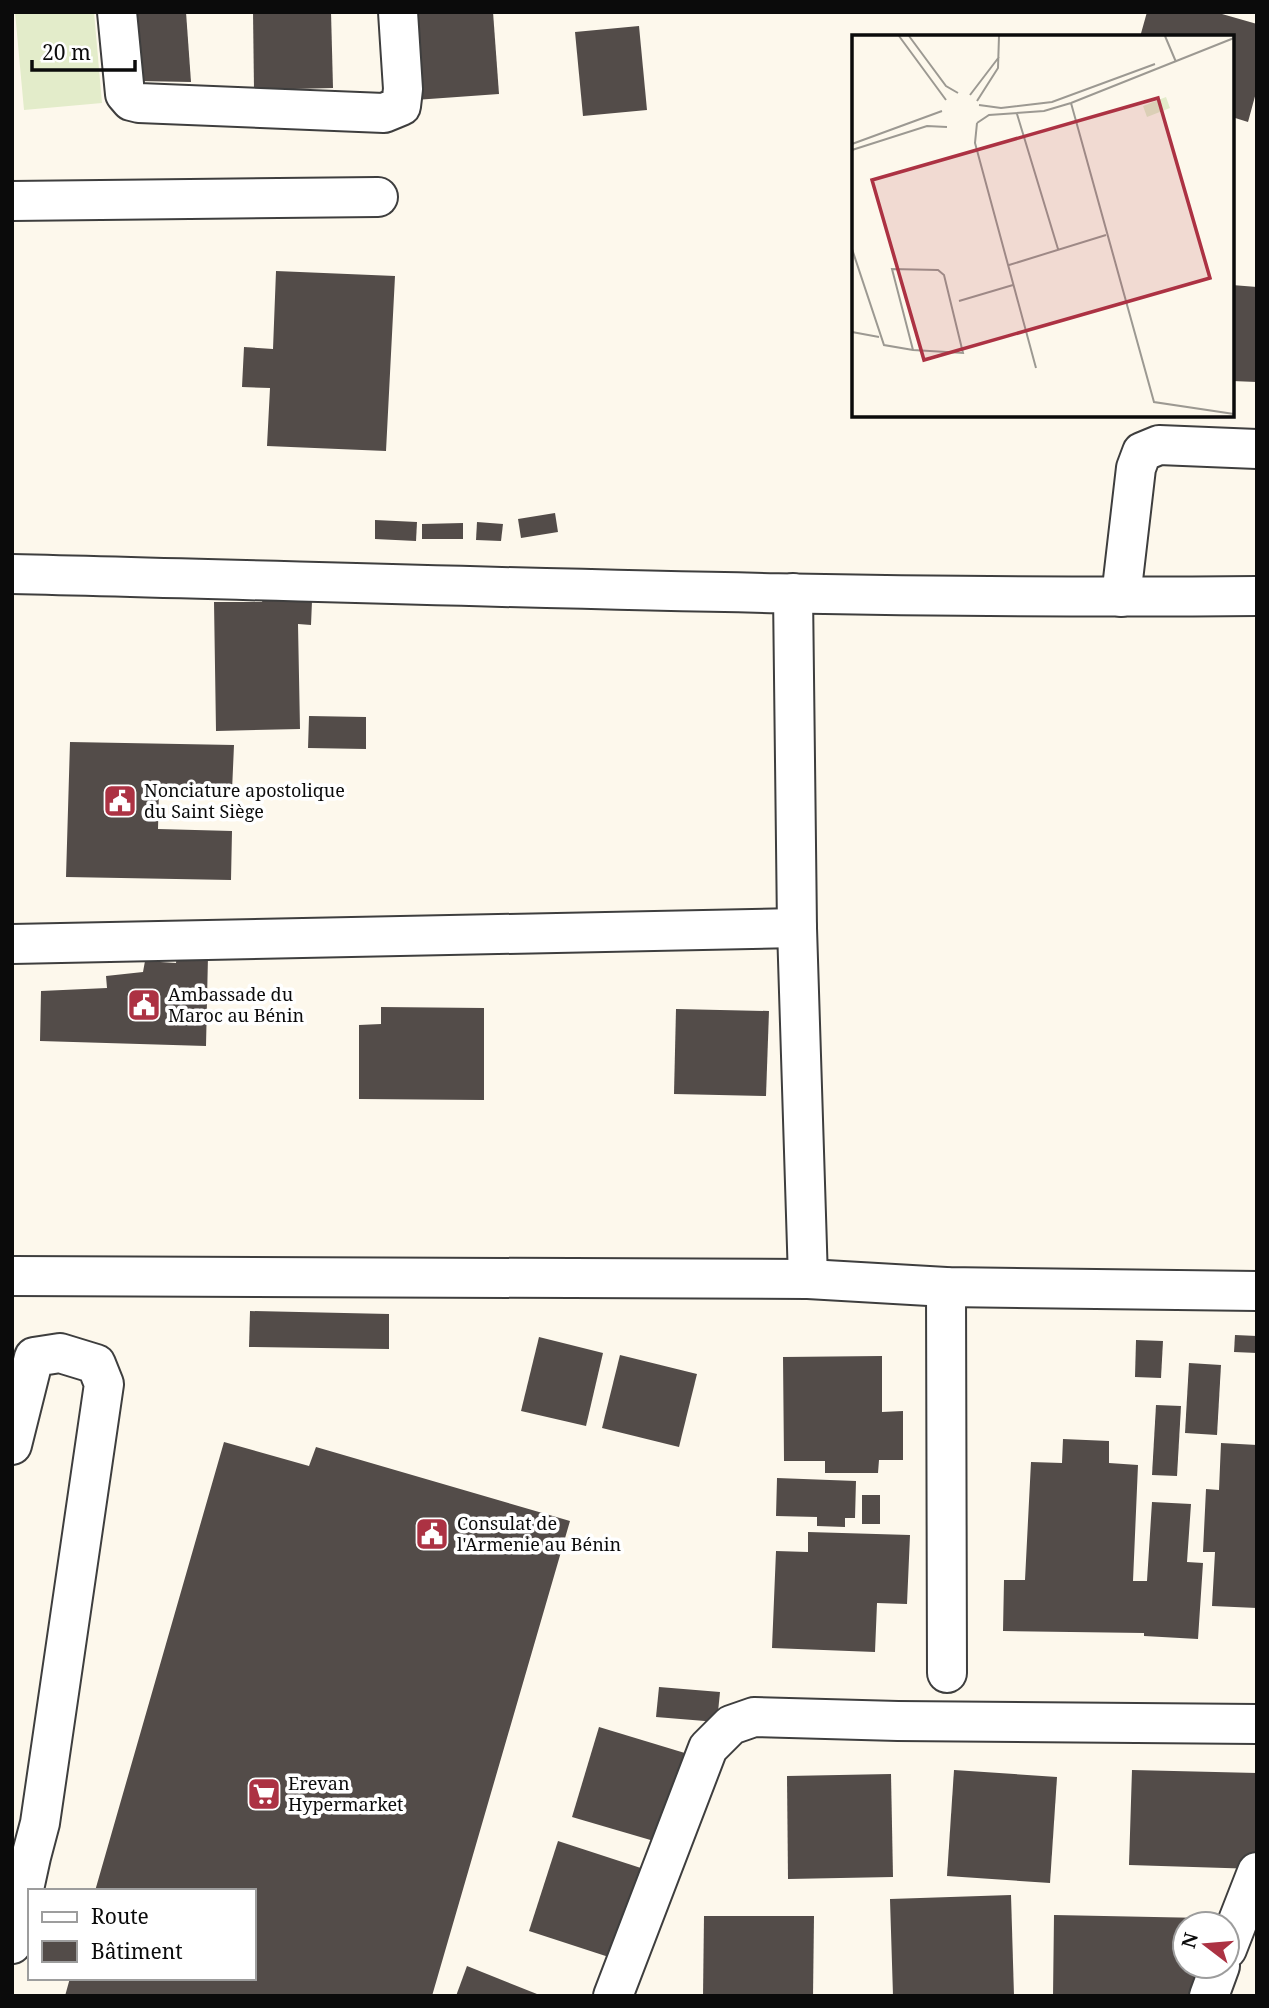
<svg xmlns="http://www.w3.org/2000/svg" width="1269" height="2008" viewBox="0 0 1269 2008" font-family="'Noto Serif',serif">
<rect width="100%" height="100%" fill="#fdf8ec"/>
<polygon fill="#e3ecca" points="15,12 94,12 102,103 24,110"/>
<g fill="#534c49">
<polygon points="129,12 186,12 191,82 138,81"/>
<polygon points="253,12 331,12 333,88 254,90"/>
<polygon points="409,12 493,12 499,94 415,100"/>
<polygon points="1147,12 1215,12 1257,24 1257,89 1248,122 1232,117 1232,37 1140,37"/>
<polygon points="639,26 647,110 583,116 575,32"/>
<polygon points="276,271 395,276 386,451 267,446 270,388 242,387 244,347 273,349"/>
<polygon points="1232,285 1257,287 1257,382 1232,381"/>
<polygon points="555,513 558,532 521,538 518,519"/>
<polygon points="375,520 417,522 416,541 375,539"/>
<polygon points="477,522 503,524 501,541 476,540"/>
<polygon points="463,523 463,539 422,539 422,524"/>
<polygon points="263,599 312,601 311,625 298,624 300,729 216,731 214,602 262,602"/>
<polygon points="309,716 366,717 366,749 308,748"/>
<polygon points="70,742 234,745 232,791 159,790 158,829 232,831 231,880 66,877"/>
<polygon points="177,955 208,956 206,1046 40,1041 41,991 107,988 106,976 143,972 145,961 176,963"/>
<polygon points="381,1007 484,1008 484,1100 359,1099 359,1025 381,1024"/>
<polygon points="676,1009 769,1011 766,1096 674,1094"/>
<polygon points="250,1311 389,1314 389,1349 249,1347"/>
<polygon points="1235,1335 1257,1336 1257,1353 1234,1352"/>
<polygon points="539,1337 603,1353 586,1426 521,1411"/>
<polygon points="1136,1340 1163,1341 1161,1378 1135,1377"/>
<polygon points="620,1355 697,1374 679,1447 602,1428"/>
<polygon points="882,1356 882,1412 903,1411 903,1460 879,1460 878,1473 825,1473 825,1461 784,1461 783,1357"/>
<polygon points="1189,1363 1221,1365 1217,1435 1185,1433"/>
<polygon points="1156,1405 1181,1406 1177,1476 1152,1475"/>
<polygon points="1063,1439 1109,1441 1109,1463 1138,1465 1133,1581 1147,1581 1152,1502 1191,1504 1187,1562 1203,1563 1198,1639 1144,1636 1144,1633 1003,1631 1004,1580 1025,1580 1031,1462 1062,1463"/>
<polygon points="224,1442 309,1466 316,1447 570,1521 432,1996 65,1996 70,1978 254,1978 254,1891 95,1891"/>
<polygon points="1221,1443 1257,1445 1257,1608 1212,1606 1215,1552 1203,1552 1206,1489 1219,1490"/>
<polygon points="777,1478 856,1481 855,1518 845,1518 845,1527 817,1526 817,1517 776,1516"/>
<rect x="862" y="1495" width="18" height="29"/>
<polygon points="808,1532 910,1535 907,1604 877,1603 875,1652 772,1648 776,1551 808,1552"/>
<polygon points="659,1687 720,1692 717,1722 656,1717"/>
<polygon points="599,1727 698,1757 671,1846 572,1817"/>
<polygon points="954,1770 1057,1777 1050,1883 947,1876"/>
<polygon points="1132,1770 1257,1773 1257,1869 1129,1865"/>
<polygon points="891,1774 893,1877 788,1879 787,1776"/>
<polygon points="558,1841 650,1871 621,1961 529,1931"/>
<polygon points="1011,1895 1014,1996 893,1996 890,1899"/>
<polygon points="1054,1915 1204,1918 1204,1924 1185,1924 1185,1966 1203,1966 1203,1996 1053,1996"/>
<polygon points="704,1916 814,1916 813,1996 703,1996"/>
<polygon points="467,1966 542,1996 456,1996"/>
</g>
<g fill="none" stroke-linecap="round" stroke-linejoin="round">
<defs>
<g id="minor">
<polyline points="117,12 125,94 131,101 139,103 384,113 401,106 403,89 398,12"/>
<polyline points="12,201 378,197"/>
<path d="M12,574C427,584 842,600 1257,596"/>
<polyline points="793,593 797,928 808,1279"/>
<polyline points="1121,597 1136,468 1142,452 1159,445 1257,449"/>
<polyline points="12,944 797,928"/>
<polyline points="12,1276 808,1279 946,1287 1257,1291"/>
<polyline points="946,1287 947,1673"/>
<polyline points="12,1445 34,1357 60,1353 96,1364 104,1384 40,1823 31,1857 12,1944"/>
<polyline points="1227,1949 1257,1872"/>
<polyline points="613,1996 708,1748 731,1725 754,1717 898,1721 1257,1724"/>
<polyline points="1209,1996 1220,1966"/>
</g>
</defs>
<use href="#minor" stroke="#3e3e3e" stroke-width="42"/>
<use href="#minor" stroke="#fff" stroke-width="38"/>
</g>
<defs>
<symbol id="civic-square" viewBox="-11 -11 22 22"><rect x="-9" y="-9" width="18" height="18" rx="4" fill="#ac3243" stroke="#fff"/><path d="M-.6-6.5H3V-4.5H.6V-3L4-1V1h2V6H-6V1h2V-1L-.6-3ZM-1.2 2.5V6h2.4V2.5Z" fill="#fff"/></symbol>
<symbol id="supermarket-square" viewBox="-11 -11 22 22"><rect x="-9" y="-9" width="18" height="18" rx="4" fill="#ac3243" stroke="#fff"/><path d="M-6-5.5h2.5l.6 2H6L4.5 2H-2.5L-4.4-4H-6ZM-1.5 3.2a1.3 1.3 0 1 0 .1 0ZM3 3.2a1.3 1.3 0 1 0 .1 0Z" fill="#fff"/></symbol>
</defs>
<g fill-rule="evenodd">
<use href="#civic-square" x="101" y="782" width="38" height="38"/>
<use href="#civic-square" x="125" y="986" width="38" height="38"/>
<use href="#civic-square" x="413" y="1515" width="38" height="38"/>
<use href="#supermarket-square" x="245" y="1775" width="38" height="38"/>
</g>
<g text-anchor="middle" stroke-width="7" stroke-linejoin="round" paint-order="stroke">
<g font-size="18" fill="#0b0b0b" stroke="#fff" text-anchor="start">
<text x="144" y="797">Nonciature apostolique<tspan x="144" dy="21">du Saint Siège</tspan></text>
<text x="168" y="1001">Ambassade du<tspan x="168" dy="21">Maroc au Bénin</tspan></text>
<text x="457" y="1530">Consulat de<tspan x="457" dy="21">l'Armenie au Bénin</tspan></text>
<text x="288" y="1790">Erevan<tspan x="288" dy="21">Hypermarket</tspan></text>
</g>
</g>
<g transform="translate(852 35)">
<rect width="382" height="382" fill="#fdf8ec"/>
<path d="M314,62L318,73L295,82L291,71Z" fill="#e3ecca"/>
<path fill="none" stroke="#9c9992" stroke-width="2" d="M47,1L94,65M57,1L94,51L106,58M313,1L324,27M118,60L147,22M125,66L146,33L147,1M219,68L302,367L382,379M127,70L149,73L200,67L303,29M165,79L206,214M125,88L123,108L184,333M125,88L137,80L192,76L219,68L382,3M0,109L90,76M0,115L75,91L95,92M0,214L32,310L61,315L111,318L92,240L86,235L40,234L61,315M157,230L254,200M107,266L161,250M0,297L27,302"/>
<path fill="#ac3243" fill-opacity="0.15" stroke="#ac3243" stroke-width="3.5" d="M306,63L358,243L72,325L20,145Z"/>
<rect width="382" height="382" fill="none" stroke="#0b0b0b" stroke-width="3.5"/>
</g>
<rect width="1269" height="2008" fill="none" stroke="#0b0b0b" stroke-width="28"/>
<rect x="28" y="1889" width="228" height="91" fill="#ffffff" stroke="#9d9d9d" stroke-width="2"/>
<rect x="42" y="1912" width="35" height="10" fill="#ffffff" stroke="#9d9d9d" stroke-width="2"/>
<text x="91" y="1924" font-size="21" fill="#0b0b0b">Route</text>
<rect x="42" y="1941" width="35" height="21" fill="#534c49" stroke="#9d9d9d" stroke-width="2"/>
<text x="91" y="1959" font-size="21" fill="#0b0b0b">Bâtiment</text>
<g transform="translate(1206 1945) rotate(286)"><circle r="33" fill="#ffffff" stroke="#9d9d9d" stroke-width="2"/>
<path d="M0-5L12 26L0 18L-12 26Z" fill="#ac3243"/>
<text y="-10" font-size="19" font-weight="bold" text-anchor="middle" fill="#0b0b0b">N</text>
</g>
<path d="M32 60v10h103v-10" fill="none" stroke="#0b0b0b" stroke-width="3.5"/>
<text x="42" y="60" font-size="21" fill="#0b0b0b" stroke="#ffffff" stroke-width="5" paint-order="stroke">20 m</text>
</svg>
